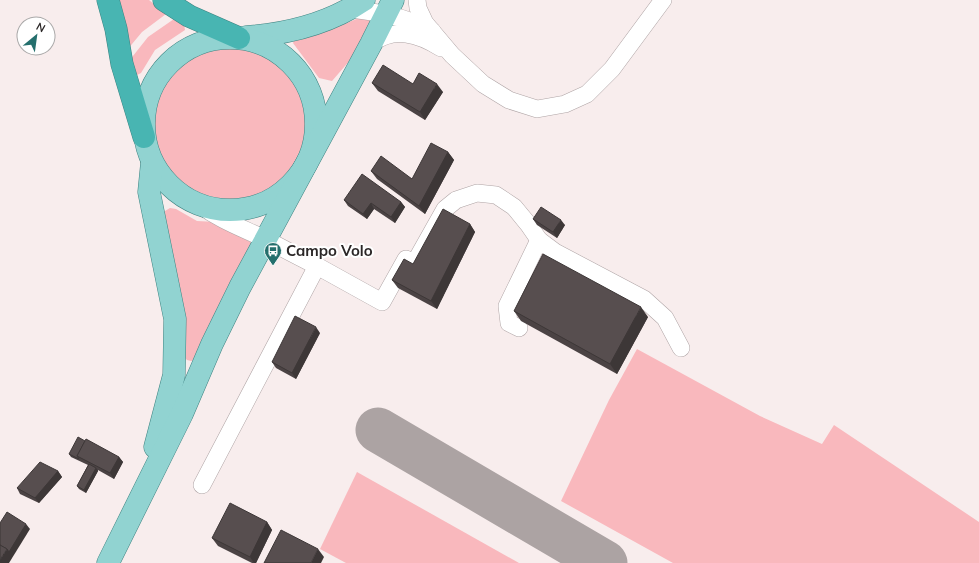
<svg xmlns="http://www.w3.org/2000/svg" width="979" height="563" viewBox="0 0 979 563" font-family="Mulish,sans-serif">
<rect width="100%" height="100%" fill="#f8eded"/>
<g fill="#f9b8bd">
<polygon points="116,0 149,0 166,14 142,32 127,50"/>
<polygon points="359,18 373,18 358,51 332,81 319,78 293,43 295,39 327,31"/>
<polygon points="174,19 184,24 185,30 155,50 141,73 137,75 129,61 148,37"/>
<circle cx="230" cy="123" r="76"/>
<polygon points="170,208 176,209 197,221 216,222 252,243 194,360 191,361 187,360 185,358 163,215 165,211"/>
<polygon points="637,349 760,416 822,444 834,425 979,522 979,563 673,563 561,501 609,400"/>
<polygon points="357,472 519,563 346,563 320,549"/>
</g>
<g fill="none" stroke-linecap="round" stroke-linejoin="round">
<polyline stroke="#aca3a3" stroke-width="45" points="378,430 605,563"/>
<defs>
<g id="minor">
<polyline points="417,0 418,8 425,23 452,55 483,84 509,100 537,109 565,104 587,94 612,69 663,0"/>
<path d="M351,9C382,13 404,16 432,31"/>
<path d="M371,44C394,26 419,34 441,48"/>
<path d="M200,205C220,220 242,228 265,239C282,248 299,257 317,266"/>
<polyline points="519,328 509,323 507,306 539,240"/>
<polyline points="202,485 317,266 382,302 406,259 414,264 445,209 456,200 477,193 496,195 514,207 528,224 539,240 555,252 644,299 665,318 681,348"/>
</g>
<g id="major">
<path d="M246,37C287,34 330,23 364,0"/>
<circle cx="230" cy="124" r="86"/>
<polyline points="152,162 149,192 175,319 174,375 155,447"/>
<polyline points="108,563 182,414 212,344 240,287 371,44 393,0"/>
</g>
<g id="highway">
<polyline points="108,0 116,29 122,64 144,137"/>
<polyline points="164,0 189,16 239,38"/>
</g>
</defs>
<use href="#minor" stroke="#afa4a5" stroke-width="18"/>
<use href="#major" stroke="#3e8381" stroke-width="23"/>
<use href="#highway" stroke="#3e8381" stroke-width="23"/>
<use href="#minor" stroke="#fff" stroke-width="17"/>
<use href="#major" stroke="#91d3d1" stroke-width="22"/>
<use href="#highway" stroke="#48b5b2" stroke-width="22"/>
</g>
<g fill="#4b4344">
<polygon points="372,83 413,84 443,92 425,120 378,91"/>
<polygon points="448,152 454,160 425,214 377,179 371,171 412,179"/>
<polygon points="344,200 401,202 405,207 395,223 374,209 367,219 348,206"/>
<polygon points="533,219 565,225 557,238 537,225"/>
<polygon points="470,224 475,232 437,309 398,288 392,280 413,264"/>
<polygon points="514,311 648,317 617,374 521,321"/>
<polygon points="320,333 296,379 276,368 272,362"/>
<polygon points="69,454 119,457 123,462 114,479 98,470 98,471 86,493 79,489 77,486 88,465 71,457"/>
<polygon points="58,471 62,477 39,503 20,494 17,488"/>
<polygon points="267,522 272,530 256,563 252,563 218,546 212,538"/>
</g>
<g fill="#3d3737">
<polygon points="437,84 443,92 425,120 420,112"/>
<polygon points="448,152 454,160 425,214 419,206"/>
<polygon points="401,202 405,207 395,223 391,217"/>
<polygon points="371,203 374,209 367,219 363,214"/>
<polygon points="561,220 565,225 557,238 553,232"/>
<polygon points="470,224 475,232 437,309 431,301"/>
<polygon points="641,307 648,317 617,374 610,364"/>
<polygon points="316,327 320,333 296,379 292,373"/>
<polygon points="119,457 123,462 114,479 110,473"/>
<polygon points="96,468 98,471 86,493 84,490"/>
<polygon points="58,471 62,477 39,503 35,498"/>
<polygon points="267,522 272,530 256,563 254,563 250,557"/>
<polygon points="26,524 30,529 9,563 0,563 0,560 7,549"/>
<polygon points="318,549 324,557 321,563 311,563"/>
</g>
<g fill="#574e4f" stroke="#3d3737">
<polygon points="383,65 413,84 419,73 437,84 420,112 372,83"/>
<polygon points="431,143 448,152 419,206 371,171 381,156 412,179"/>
<polygon points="362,174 401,202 391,217 371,203 363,214 344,200"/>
<polygon points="541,207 561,220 553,232 533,219"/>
<polygon points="443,209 470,224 431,301 392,280 404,259 413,264"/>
<polygon points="543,254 641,307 610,364 514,311"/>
<polygon points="295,316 316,327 292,373 272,362"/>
<polygon points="78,437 85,441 77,456 79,459 69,454"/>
<polygon points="86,439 119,457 110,473 77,456"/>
<polygon points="40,462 58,471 35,498 17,488"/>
<polygon points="89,464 96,468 84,490 77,486"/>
<polygon points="230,503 267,522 250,557 212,538"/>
<polygon points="7,512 26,524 9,552 7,549 0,545 0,523"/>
<polygon points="281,530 318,549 311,563 264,563"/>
<polygon points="0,545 7,549 0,560"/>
</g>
<defs>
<symbol id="bus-pin" viewBox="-11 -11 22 30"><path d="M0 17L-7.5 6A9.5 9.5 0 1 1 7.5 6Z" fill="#246f6d" stroke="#fff"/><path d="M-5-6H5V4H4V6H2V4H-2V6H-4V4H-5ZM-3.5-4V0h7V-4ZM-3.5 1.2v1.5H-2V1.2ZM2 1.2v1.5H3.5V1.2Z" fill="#fff"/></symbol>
</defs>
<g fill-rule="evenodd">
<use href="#bus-pin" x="263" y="241" width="20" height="27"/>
</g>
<g text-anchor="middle" stroke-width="4" stroke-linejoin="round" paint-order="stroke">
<g font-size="15" font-weight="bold" fill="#2b2727" stroke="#fff" text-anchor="start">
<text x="286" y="256">Campo Volo</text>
</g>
</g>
<g transform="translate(36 36) rotate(29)"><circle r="19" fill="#ffffff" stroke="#aaa9a9"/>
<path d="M0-3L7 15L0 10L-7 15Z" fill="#246f6d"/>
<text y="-6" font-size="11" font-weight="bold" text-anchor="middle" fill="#2b2727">N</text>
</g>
</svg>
